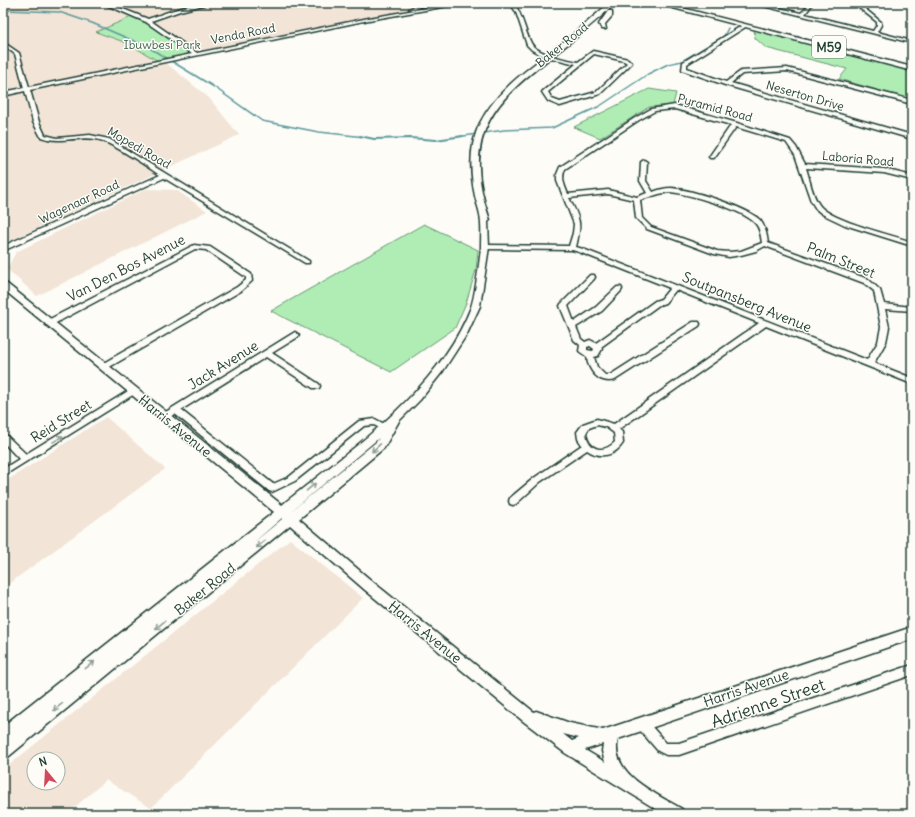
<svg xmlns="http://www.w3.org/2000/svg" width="915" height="817" viewBox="0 0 915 817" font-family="Delius,sans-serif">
<rect width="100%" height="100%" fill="#fdfcf7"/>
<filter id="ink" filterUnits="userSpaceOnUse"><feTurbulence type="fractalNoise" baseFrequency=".025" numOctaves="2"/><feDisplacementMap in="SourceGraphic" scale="8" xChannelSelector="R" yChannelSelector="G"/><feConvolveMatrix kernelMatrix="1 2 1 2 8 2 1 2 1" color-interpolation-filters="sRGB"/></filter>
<g filter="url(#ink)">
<g fill="#f2e4d6" fill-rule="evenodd">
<polygon points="3,3 440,3 161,59 209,98 239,135 3,244"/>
<polygon points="146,189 176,190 207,211 37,296 7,269 16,252"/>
<polygon points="106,417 165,469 3,588 3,483"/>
<path d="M290,539L363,598L151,808L106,780L67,814H3V770ZM34,759H58V783H34Z"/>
</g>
<g fill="#b0edb4" stroke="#689574">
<path d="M136,15C159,24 178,38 198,54L160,62L127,43L96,32Z"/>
<polygon points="754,30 912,71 912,100 839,79 847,69 766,48 755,38"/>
<polygon points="649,89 676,93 673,105 649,107 600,138 574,127"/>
<polygon points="424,224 478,250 476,270 466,303 455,328 391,372 271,311"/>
</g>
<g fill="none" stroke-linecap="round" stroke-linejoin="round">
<g stroke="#5c989b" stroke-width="1.5">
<polyline points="3,10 59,12 92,23 148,47 214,87 262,121 319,132 365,137"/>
<polyline points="457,137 504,130 552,128 600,106 648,74 668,64 682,61 724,36 728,28"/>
</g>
<polyline stroke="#5c989b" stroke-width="2" points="360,136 374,139 410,138 436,140 463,136"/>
<defs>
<g id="minor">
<path d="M102,3H108L148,19C169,12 190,3 212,3L180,11L151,21L197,53L369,18L455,3H465L369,20L30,90L39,122L45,135L57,138L90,135L109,139L309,261V263H305L164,178L3,251V246L160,175C146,166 110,141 96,139C77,136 60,144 41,137L33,122L25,91L3,96V92L24,88L15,54L3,45V42L19,53L29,87L192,54L146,22Z"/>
<polygon points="421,3 427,3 413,10 409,9"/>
<path d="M510,3H514C523,16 524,29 531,43C537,55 566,59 578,62L593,51L628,59L632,63L600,94L560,106L548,101L542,92L543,91L576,64L543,56L532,50L527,45L516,12ZM594,54L624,61L627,63L596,92L560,102L552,99L548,92Z"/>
<polygon points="751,3 758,3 801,13 809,5 811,6 805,14 873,31 877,25 877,22 853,3 858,3 881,22 881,25 877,32 912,41 912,43"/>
<rect x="909" y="3" width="3" height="1"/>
<polygon points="743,25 747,26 687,64 687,68 726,82 741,71 787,68 912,100 912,104 787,71 742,74 731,83 912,135 912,139 725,85 682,70 683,62"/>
<path d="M675,105L737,123L790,140L796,147L805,164L884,169L912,176V180L884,173L806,168C810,180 812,196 820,206C832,221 892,235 912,242V246L845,225L822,214L816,209L811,201L795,155L786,142L736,127L714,158H710L709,157L731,125L675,109L655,111L639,120L565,169C561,178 564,185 568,194L608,190L637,197L647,193L640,181L641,162L644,160L647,162L646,181L653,192C658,190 665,188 671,188C689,189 747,207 760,220C765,226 767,235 768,243L868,279L880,290L884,304L912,307V311L885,309L889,327L886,342L874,363L912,378V384L766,326L619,429L622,432L623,443C615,456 600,459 587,450L540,482L516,504L513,505L510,504L509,501L510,498L534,478L582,445L578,439L577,432L583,424L597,419L614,424L759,323L676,290L665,303L659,305L601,347L602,349L598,356L594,357L597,367L605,375H610L693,322H699L700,324L699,326L615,380C602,384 592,375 588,363C587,361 588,359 587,357C585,355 581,353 579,351L580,345L574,340L560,306L561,304L590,275H594L595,277L594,279L568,306L574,322L596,307L617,287H621L622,289L621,291L602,311L576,327L581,339L585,342L590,340L596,343L655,301L661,299L670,288L579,252L572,250L485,249L482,247L485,245L569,246L573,233L574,224L557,181V174L560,167L635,118L651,109ZM670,192C689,194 742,209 755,223C760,228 761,236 762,243L741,251L729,252L717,251L651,227L642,218L640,200L659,194ZM608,194L634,200L636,218L647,229L714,254L729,257L741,255L756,251L765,246L864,283L874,291L881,327L878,342L867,360L583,249L576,247C582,223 580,219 569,198ZM590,346L594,349L593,351L587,350V347ZM597,425L606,427L614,433L615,442C603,454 588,450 586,433L589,428Z"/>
<polygon points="194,245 210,247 251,274 252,281 241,291 106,369 103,370 99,367 100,365 237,287 246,280 246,277 206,250 195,249 52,325 46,325 45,323 46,321"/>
<polygon points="295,332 299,335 298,337 272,353 319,384 320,386 319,388 313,388 266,357 181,410 273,484 289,477 359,421 375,419 386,425 387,427 386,429 383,430 374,425 364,426 295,481 272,492 269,491 175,414 164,420 161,419 160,417 161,415 172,408"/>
<polygon points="133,388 136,389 137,391 136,393 3,476 3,469 19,459 3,442 3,434 6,435 26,454"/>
<polygon points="912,665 912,675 679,755 666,755 658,751 638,728 637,724 638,720 642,719 646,720 666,743 679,743"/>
</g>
<g id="major">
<path d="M609,3H615C606,13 595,21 585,30C515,89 453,115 490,220L488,222L489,247L480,306L467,334L443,371L420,400L399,421L384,448L299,519L373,582L534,712L536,711L570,723L603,730L912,627V639L618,739C609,774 657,794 682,809L684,814H664L565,753L523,721L365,590L290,525L8,757L3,759V743L7,740L3,742V726L274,512L3,289V282L6,283L282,505C350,450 438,392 471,307C475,296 480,259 481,247C481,237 482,224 480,215C479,208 476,202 475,196C470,173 469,145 480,123C496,91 529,68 557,47C575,33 592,18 609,3ZM379,438L376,442L290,512ZM282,518V519L253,543ZM563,734L579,738L572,741ZM603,744L602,751L605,762L585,750Z"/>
<polygon points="654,3 663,3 912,67 912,71"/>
<polygon points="608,11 612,11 612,16 605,24 606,29 602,29 599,24"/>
</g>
</defs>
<use href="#minor" stroke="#1f3d34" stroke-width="3"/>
<use href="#major" stroke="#1f3d34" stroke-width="3"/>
<use href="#minor" fill="#fdfcf7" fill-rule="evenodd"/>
<use href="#major" fill="#fdfcf7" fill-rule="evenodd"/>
</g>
<defs><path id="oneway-shaft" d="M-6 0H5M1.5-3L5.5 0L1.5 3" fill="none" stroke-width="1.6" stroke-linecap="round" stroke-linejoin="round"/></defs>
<g stroke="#8e9c96">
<use href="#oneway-shaft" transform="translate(58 439) rotate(-32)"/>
<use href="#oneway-shaft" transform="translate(376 448) rotate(137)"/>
<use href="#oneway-shaft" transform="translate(311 487) rotate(-40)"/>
<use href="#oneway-shaft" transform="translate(261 544) rotate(141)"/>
<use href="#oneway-shaft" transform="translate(160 625) rotate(141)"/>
<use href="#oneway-shaft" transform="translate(90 665) rotate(-38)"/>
<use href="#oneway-shaft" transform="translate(58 707) rotate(141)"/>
</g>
</g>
<g text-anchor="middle" stroke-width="3" stroke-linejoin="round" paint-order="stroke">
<g font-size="12" fill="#1f3d34" stroke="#fdfcf7">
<text transform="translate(243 34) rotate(-11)" y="4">Venda Road</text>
<text transform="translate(562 45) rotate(-39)" y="4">Baker Road</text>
<text transform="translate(805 96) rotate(16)" y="4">Neserton Drive</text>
<text transform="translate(715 108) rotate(15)" y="4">Pyramid Road</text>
<text transform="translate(139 148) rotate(30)" y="4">Mopedi Road</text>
<text transform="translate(858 159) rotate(5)" y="4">Laboria Road</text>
<text transform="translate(79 202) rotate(-25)" y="4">Wagenaar Road</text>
</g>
<g font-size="12" fill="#3c604e" stroke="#fdfcf7">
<text x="162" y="49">Ibuwbesi Park</text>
</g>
<rect fill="#fdfcf7" stroke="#62766e" stroke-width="1" x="812" y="36" width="34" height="22" rx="3"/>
<g font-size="13" font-weight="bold" fill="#1f3d34">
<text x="829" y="52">M59</text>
</g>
<g font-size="14" fill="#1f3d34" stroke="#fdfcf7">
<text transform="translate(841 260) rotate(22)" y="5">Palm Street</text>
<text transform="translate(126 268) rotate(-27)" y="5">Van Den Bos Avenue</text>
<text transform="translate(747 302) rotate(22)" y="5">Soutpansberg Avenue</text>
<text transform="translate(223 365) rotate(-32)" y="5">Jack Avenue</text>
<text transform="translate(61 421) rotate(-32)" y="5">Reid Street</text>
<text transform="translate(175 426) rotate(39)" y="5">Harris Avenue</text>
<text transform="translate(205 589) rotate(-39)" y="5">Baker Road</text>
<text transform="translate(425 632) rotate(39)" y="5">Harris Avenue</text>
<text transform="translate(746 688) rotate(-19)" y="5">Harris Avenue</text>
</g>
<g font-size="17" fill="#1f3d34" stroke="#fdfcf7">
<text transform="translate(768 703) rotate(-19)" y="6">Adrienne Street</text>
</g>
</g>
<rect width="915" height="817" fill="none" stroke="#fdfcf7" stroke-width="16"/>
<rect x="8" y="8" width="899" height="801" fill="none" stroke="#1f3d34" stroke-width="1.5" filter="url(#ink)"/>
<g transform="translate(46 771) rotate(342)"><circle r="19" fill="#fdfcf7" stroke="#a4b0a9"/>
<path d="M0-3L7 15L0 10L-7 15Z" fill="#d1495b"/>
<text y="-6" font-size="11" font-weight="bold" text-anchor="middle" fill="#1f3d34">N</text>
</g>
</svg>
